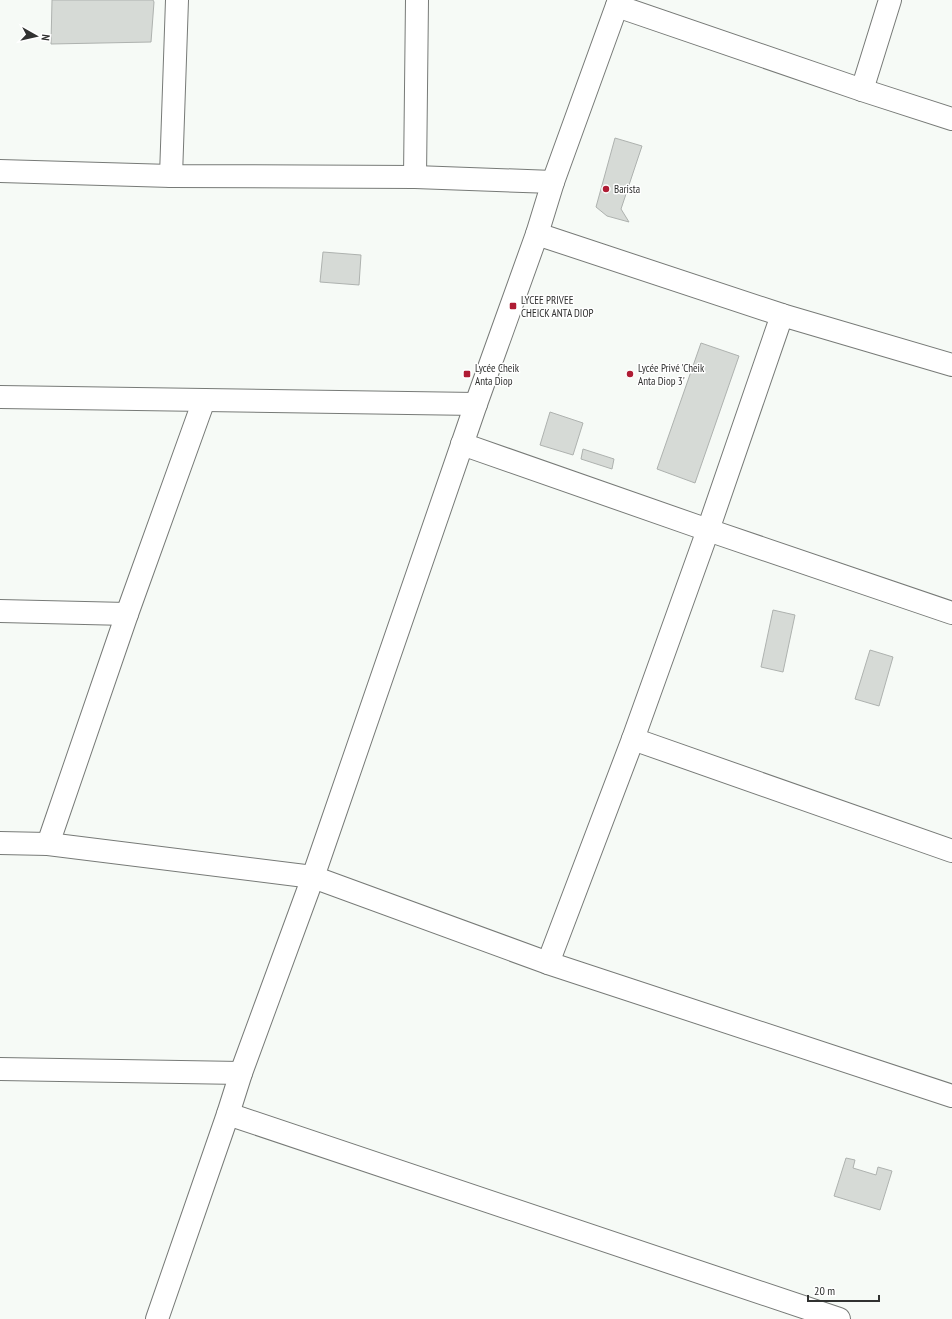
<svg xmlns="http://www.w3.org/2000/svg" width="952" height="1319" viewBox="0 0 952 1319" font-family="'PT Sans Narrow',sans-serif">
<rect width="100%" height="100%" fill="#f6faf6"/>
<g fill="#d6dad6" stroke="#aeb2af">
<polygon points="52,0 153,0 154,2 151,42 51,44"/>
<polygon points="615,138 642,146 621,209 629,222 607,216 596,207"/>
<polygon points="323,252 361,255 359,285 320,282"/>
<polygon points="701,343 739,356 695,483 657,469"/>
<polygon points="550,412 583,423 573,455 540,445"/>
<polygon points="583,449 614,459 612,469 581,459"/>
<polygon points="773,610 795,615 783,672 761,667"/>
<polygon points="870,650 893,657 879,706 855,699"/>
<polygon points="846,1158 855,1160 853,1168 876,1175 878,1167 892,1171 880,1210 834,1196"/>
</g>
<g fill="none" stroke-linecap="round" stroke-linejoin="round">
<defs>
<g id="minor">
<polyline points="617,6 862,90 952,119"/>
<polyline points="862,90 890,0"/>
<polyline points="0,171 171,176 415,177 553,182"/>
<polyline points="171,176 177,0"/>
<polyline points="415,177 417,0"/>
<polyline points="537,234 782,315 952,365"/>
<polyline points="0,397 476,404"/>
<polyline points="462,444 708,530 952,613"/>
<polyline points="0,611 127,614"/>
<polyline points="633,739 952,851"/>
<polyline points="0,843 48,844 313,877 548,963 952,1096"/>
<polyline points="48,844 127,614 204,400"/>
<polyline points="548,963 633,739 708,530 782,315"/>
<polyline points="0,1069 241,1073"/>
<polyline points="228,1114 839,1319"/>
<polyline points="157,1319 228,1114 241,1073 313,877 476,404 537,234 553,182 619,0"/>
</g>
</defs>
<use href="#minor" stroke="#777a77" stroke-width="24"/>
<use href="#minor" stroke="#fff" stroke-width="22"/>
</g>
<g fill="#af1c34" stroke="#fff" stroke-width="1.5">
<circle cx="606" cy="189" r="4"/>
<rect x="509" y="302" width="8" height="8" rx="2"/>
<rect x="463" y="370" width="8" height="8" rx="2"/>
<circle cx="630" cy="374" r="4"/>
</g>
<g text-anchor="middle" stroke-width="3" stroke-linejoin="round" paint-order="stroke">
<g font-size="11" fill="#303130" stroke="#fff" text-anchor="start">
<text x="614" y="193">Barista</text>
<text x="521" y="304">LYCEE PRIVEE<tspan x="521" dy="13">CHEICK ANTA DIOP</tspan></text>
<text x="475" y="372">Lycée Cheik<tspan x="475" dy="13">Anta Diop</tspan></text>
<text x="638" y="372">Lycée Privé 'Cheik<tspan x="638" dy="13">Anta Diop 3'</tspan></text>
</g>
</g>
<g transform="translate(36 36) rotate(98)" stroke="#ffffff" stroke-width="3" paint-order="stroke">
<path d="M0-3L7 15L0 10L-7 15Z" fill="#303130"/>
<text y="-6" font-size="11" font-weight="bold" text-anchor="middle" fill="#303130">N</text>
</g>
<path d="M808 1295v6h71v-6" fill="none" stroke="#303130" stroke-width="2"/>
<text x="814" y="1295" font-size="12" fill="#303130" stroke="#ffffff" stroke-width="3" paint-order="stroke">20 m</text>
</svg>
